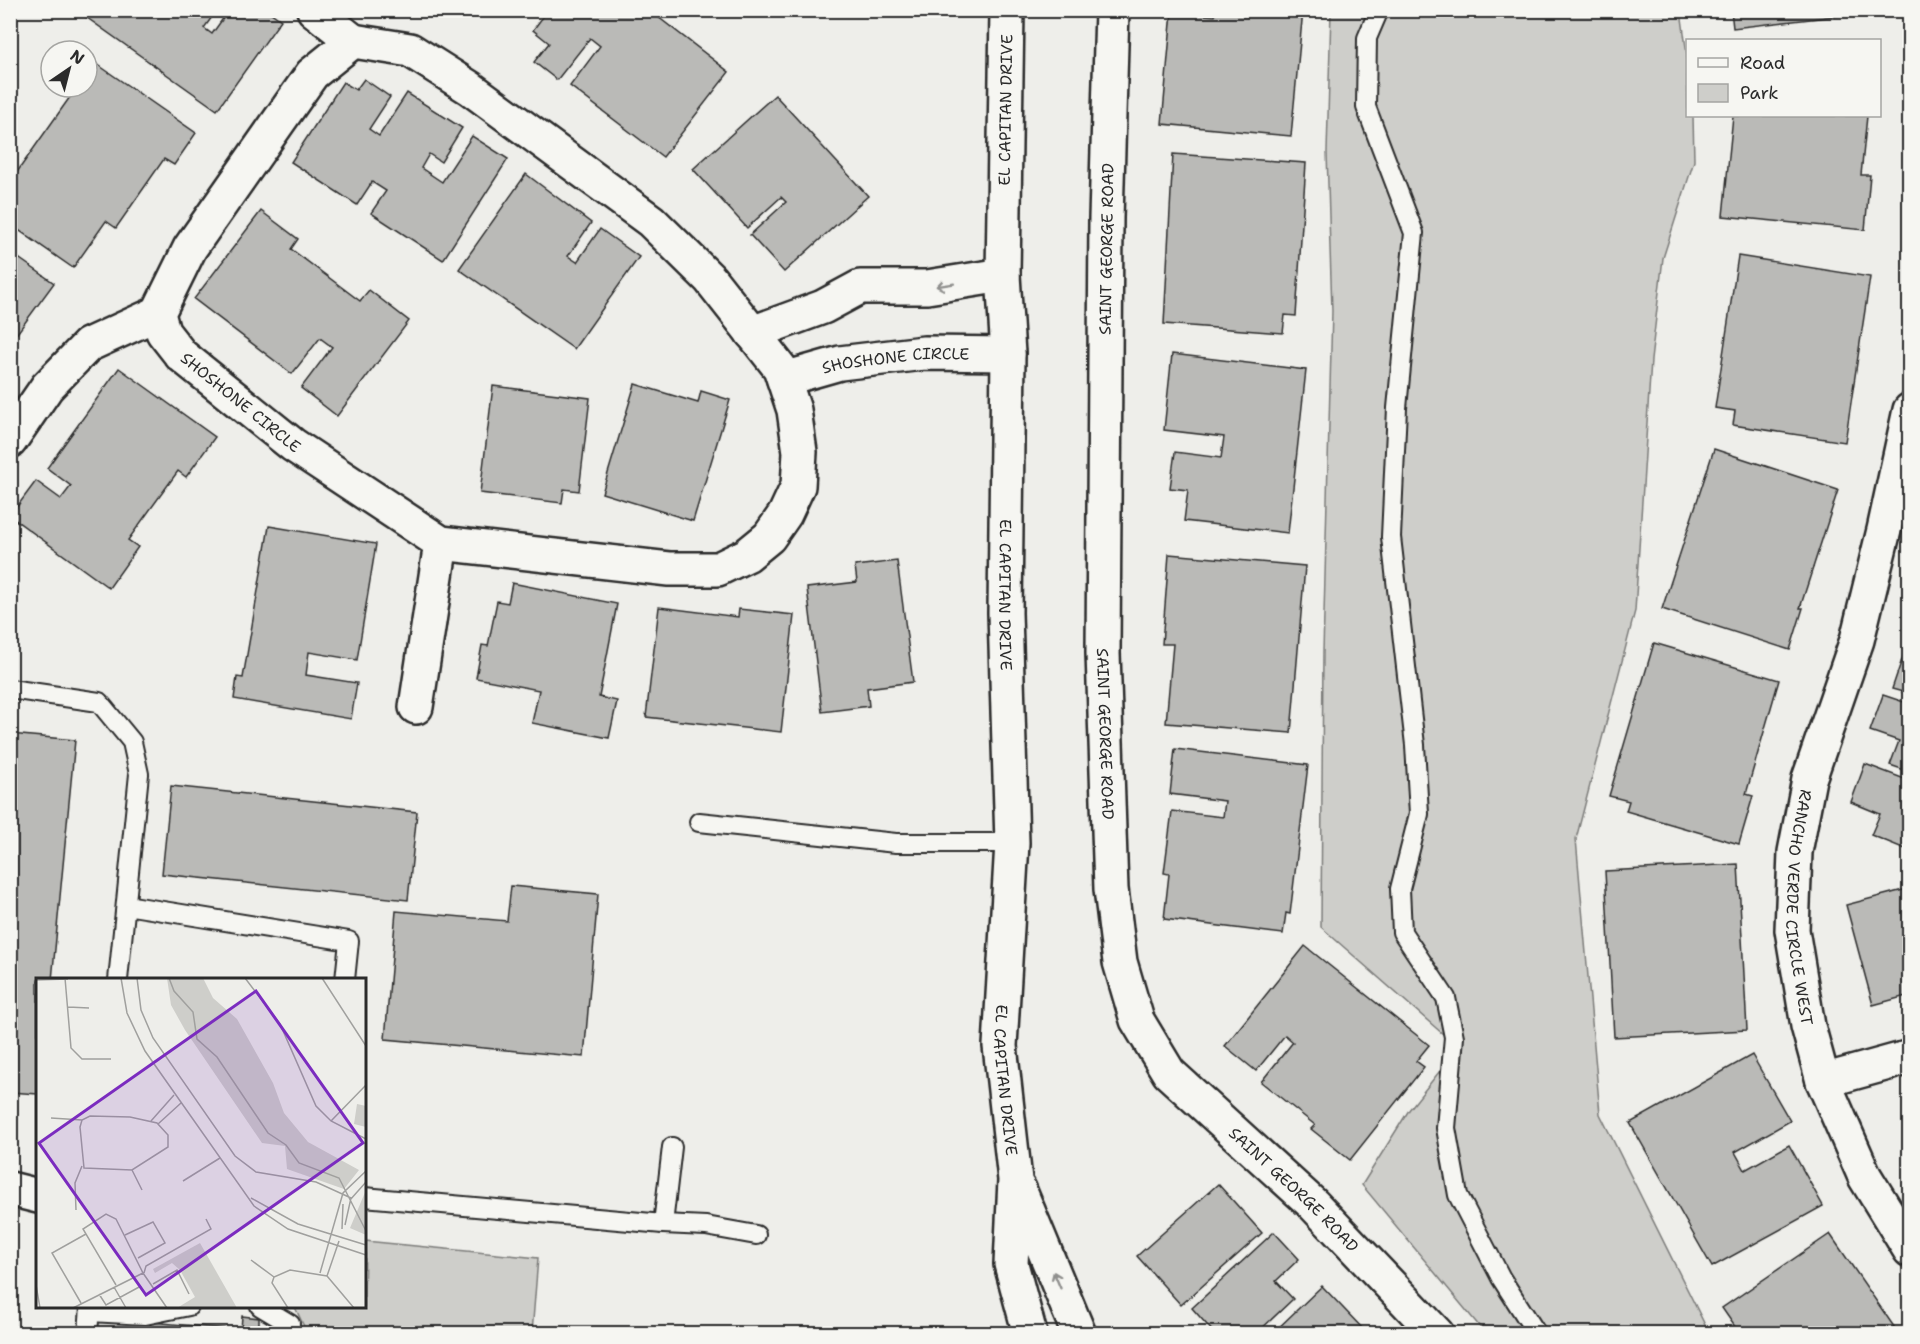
<svg xmlns="http://www.w3.org/2000/svg" width="1920" height="1344" viewBox="0 0 1920 1344" font-family="'Shantell Sans',sans-serif">
<rect width="100%" height="100%" fill="#eeeeea"/>
<filter id="ink" filterUnits="userSpaceOnUse"><feTurbulence type="fractalNoise" baseFrequency=".0167" numOctaves="2"/><feDisplacementMap in="SourceGraphic" scale="12" xChannelSelector="R" yChannelSelector="G"/><feConvolveMatrix kernelMatrix="1 2 1 2 8 2 1 2 1" color-interpolation-filters="sRGB"/></filter>
<g filter="url(#ink)">
<g fill="#cececa" stroke="#7c7c7a" stroke-width="1.5">
<polygon points="1331,11 1681,11 1687,55 1688,116 1693,116 1694,161 1663,258 1651,360 1635,611 1576,839 1600,1114 1709,1333 1485,1333 1362,1185 1409,1110 1443,1067 1444,1035 1321,927 1323,652 1332,311 1327,152"/>
<polygon points="365,1241 538,1258 532,1333 307,1333 295,1307 364,1306"/>
</g>
<g fill="#babab7" stroke="#2b2b2b" stroke-width="1.5">
<polygon points="76,10 217,10 204,28 212,34 229,10 267,10 281,20 217,110"/>
<polygon points="548,10 649,10 729,72 663,157 570,86 600,46 590,38 557,80 534,62 549,43 533,30"/>
<polygon points="1216,10 1303,10 1291,136 1162,124 1172,12 1215,16"/>
<polygon points="1731,10 1863,10 1863,13 1733,28"/>
<polygon points="94,62 196,133 174,165 164,159 116,228 106,221 73,268 10,224 10,182 77,87 87,87 87,73"/>
<polygon points="364,79 390,97 369,129 379,136 407,93 462,128 441,162 429,154 421,168 442,182 472,136 508,159 443,260 371,213 386,191 372,182 357,205 291,162 343,82 356,90"/>
<polygon points="775,95 868,196 784,272 750,235 786,202 781,197 747,228 693,169"/>
<polygon points="1733,116 1867,116 1861,175 1870,175 1865,230 1723,216"/>
<polygon points="1173,154 1306,163 1296,316 1285,315 1283,333 1164,324"/>
<polygon points="526,174 591,223 568,256 577,262 600,229 639,257 574,349 459,269"/>
<polygon points="261,211 298,239 291,249 360,301 369,290 409,321 337,416 301,388 332,347 320,338 292,374 194,299"/>
<polygon points="10,252 54,283 10,343"/>
<polygon points="1738,256 1870,277 1845,442 1733,425 1735,411 1715,408"/>
<polygon points="1172,354 1306,370 1288,533 1184,521 1188,490 1170,488 1175,452 1221,458 1224,437 1164,430"/>
<polygon points="119,368 215,437 186,477 178,471 128,540 138,547 109,588 10,516 36,481 61,499 71,486 47,468"/>
<polygon points="635,384 698,403 701,391 730,400 693,521 602,493"/>
<polygon points="493,386 590,398 579,491 564,489 562,503 480,493"/>
<polygon points="1714,449 1838,490 1800,608 1803,608 1790,650 1662,609"/>
<polygon points="269,526 376,544 357,660 309,652 306,675 357,683 351,719 234,699 237,677 243,678"/>
<polygon points="1169,554 1305,566 1291,733 1166,723 1173,644 1162,644"/>
<polygon points="897,561 913,682 867,688 869,706 822,712 807,588 857,582 855,566"/>
<polygon points="512,583 617,604 599,697 617,701 609,738 532,723 539,690 476,678 482,645 488,646 497,601 508,603"/>
<polygon points="659,607 738,617 739,609 794,615 781,732 646,717"/>
<polygon points="1910,636 1910,694 1892,689"/>
<polygon points="1654,643 1779,680 1746,794 1753,796 1739,844 1626,811 1629,801 1609,796"/>
<polygon points="1883,695 1910,704 1910,772 1890,765 1899,741 1870,731"/>
<polygon points="10,734 75,740 52,980 38,980 38,1094 10,1092"/>
<polygon points="1175,749 1308,765 1290,914 1286,913 1283,934 1164,919 1169,874 1164,873 1172,811 1223,817 1225,801 1170,794"/>
<polygon points="1865,764 1910,781 1910,851 1871,835 1880,814 1851,802"/>
<polygon points="171,786 417,812 408,900 162,874"/>
<polygon points="1738,864 1747,1030 1614,1037 1605,871"/>
<polygon points="511,886 598,894 584,1057 385,1039 396,911 507,921"/>
<polygon points="1907,889 1910,898 1910,995 1873,1005 1846,905"/>
<polygon points="1305,946 1429,1045 1416,1061 1424,1067 1350,1160 1311,1129 1315,1125 1261,1082 1293,1042 1285,1035 1256,1071 1225,1046"/>
<polygon points="1752,1055 1790,1121 1735,1152 1745,1170 1789,1145 1823,1206 1712,1267 1630,1123"/>
<polygon points="1218,1184 1262,1233 1181,1305 1137,1256"/>
<polygon points="1274,1232 1299,1259 1276,1281 1293,1299 1256,1334 1215,1334 1192,1308"/>
<polygon points="1830,1234 1899,1334 1740,1334 1722,1308"/>
<polygon points="1322,1286 1364,1330 1360,1334 1272,1334"/>
<polygon points="242,1316 259,1318 259,1325 270,1326 269,1334 149,1334 151,1322 241,1330"/>
</g>
<g fill="none" stroke-linecap="round" stroke-linejoin="round">
<defs>
<g id="service">
<polyline points="1379,10 1367,38 1366,107 1414,233 1397,408 1391,537 1415,745 1419,814 1400,889 1402,932 1446,998 1454,1037 1446,1128 1458,1195 1501,1278 1537,1334"/>
<polyline points="10,689 99,702 132,742 139,774 118,980"/>
<polyline points="699,822 896,843 1012,843"/>
<polyline points="126,905 349,941 345,980"/>
<polyline points="364,1197 663,1224 672,1147"/>
<polyline points="663,1224 706,1226 756,1235"/>
<polyline points="260,1306 290,1324 289,1334"/>
<polyline points="90,1312 145,1315 189,1306"/>
<polyline points="88,1334 90,1306"/>
</g>
<g id="minor">
<polyline points="314,10 353,41"/>
<path id="s1" d="M1112,10L1106,218L1103,653L1111,889L1120,962L1137,1020L1169,1073L1313,1204L1437,1334"/>
<polygon points="353,41 410,50 470,88 651,221 710,279 780,368 794,410 800,452 798,486 785,514 769,537 747,555 718,569 669,569 441,543 293,445 181,355 163,332 158,313 190,248 312,74"/>
<polyline points="752,333 823,307 860,287 927,287 1003,275"/>
<path id="s2" d="M784,379L840,363L924,353L1008,354"/>
<path id="s3" d="M1910,410L1884,530L1857,640L1809,779L1795,852L1792,930L1808,1026L1823,1081L1865,1177L1910,1250"/>
<polyline points="10,441 47,387 88,345 158,313"/>
<polyline points="416,707 441,543"/>
<polyline points="1823,1081 1910,1057"/>
<polyline points="10,1189 38,1196"/>
</g>
<g id="tertiary">
<path id="s4" d="M1007,10L1003,275L1008,354L1005,613L1012,843L1000,1046L1015,1180L1011,1264L1030,1334"/>
<polyline points="1019,1189 1079,1334"/>
</g>
</defs>
<use href="#service" stroke="#2b2b2b" stroke-width="22"/>
<use href="#minor" stroke="#2b2b2b" stroke-width="38"/>
<use href="#tertiary" stroke="#2b2b2b" stroke-width="38"/>
<use href="#service" stroke="#f6f6f2" stroke-width="18"/>
<use href="#minor" stroke="#f6f6f2" stroke-width="33"/>
<use href="#tertiary" stroke="#f6f6f2" stroke-width="33"/>
</g>
<defs><path id="oneway-shaft" d="M-6 0H5M1.5-3L5.5 0L1.5 3" fill="none" stroke-width="1.6" stroke-linecap="round" stroke-linejoin="round" transform="scale(1.5)"/></defs>
<g stroke="#90908e">
<use href="#oneway-shaft" transform="translate(945 285) rotate(171)"/>
<use href="#oneway-shaft" transform="translate(1057 1280) rotate(-113)"/>
</g>
</g>
<g text-anchor="middle" stroke-width="4.5" stroke-linejoin="round" paint-order="stroke">
<g font-size="16" fill="#2b2b2b" stroke="#f6f6f2">
<text transform="translate(1005 110) rotate(-89)" y="6">EL CAPITAN DRIVE</text>
<text transform="translate(1106 249) rotate(-89)" y="6">SAINT GEORGE ROAD</text>
<text dy="6" stroke="none"><textPath href="#s2" startOffset="114">SHOSHONE CIRCLE</textPath></text>
<text transform="translate(241 402) rotate(39)" y="6">SHOSHONE CIRCLE</text>
<text dy="6" stroke="none"><textPath href="#s4" startOffset="585">EL CAPITAN DRIVE</textPath></text>
<text dy="6" stroke="none"><textPath href="#s1" startOffset="724">SAINT GEORGE ROAD</textPath></text>
<text dy="6" stroke="none"><textPath href="#s3" startOffset="513">RANCHO VERDE CIRCLE WEST</textPath></text>
<text dy="6" stroke="none"><textPath href="#s4" startOffset="1071">EL CAPITAN DRIVE</textPath></text>
<text dy="6" stroke="none"><textPath href="#s1" startOffset="1246">SAINT GEORGE ROAD</textPath></text>
</g>
</g>
<g transform="translate(36 978)">
<rect width="330" height="330" fill="#eeeeea"/>
<path d="M131,0H167L177,20L201,41L237,105L248,135L272,164L323,192L308,211L251,191L249,168L226,165L149,52L135,27ZM321,126L330,128V149L318,146ZM330,212V257L314,250ZM164,265L201,330H141L159,319L144,292L136,285L119,295L117,291Z" fill="#cececa"/>
<path fill="none" stroke="#a0a09e" stroke-width="1.5" d="M29,0L35,70L46,81H75M85,0L91,35L109,73L218,228L252,251L330,277M101,0L105,32L117,60L199,178L220,194L280,204L315,220L309,247M133,0L138,13L157,34L161,61L181,79L232,155L250,167L263,185L303,200L330,253M209,0L244,46L280,128L295,143L330,161M286,0L330,68M0,2L32,1M32,29L53,30M54,138L94,139L121,145L132,157V169L96,192L48,190L44,149L46,142ZM15,140L46,142M115,143L138,117M295,143L330,107M122,146L145,125M96,192L106,212M147,203L184,180M215,220L262,246L330,267M314,222L330,204M40,232L39,205L46,188M306,251L307,226M89,257L117,244L129,265L102,280M215,282L238,299M108,295L110,288L175,251L170,241M284,295L307,215L330,193M291,298L303,263M117,306L141,292L153,316M0,307L4,330M80,307L47,251L70,236L80,241L107,295L131,330M78,309L90,330M63,316L70,327L105,308M45,325L16,275L50,256M37,330L107,295M252,330L236,305L238,299L254,292L291,298L318,330"/>
<path fill="#7b2cbf" fill-opacity="0.15" stroke="#7b2cbf" stroke-width="3" d="M220,13L327,165L110,317L3,165Z"/>
<rect width="330" height="330" fill="none" stroke="#2b2b2b" stroke-width="3"/>
</g>
<rect width="1920" height="1344" fill="none" stroke="#f6f6f2" stroke-width="36"/>
<rect x="18" y="18" width="1884" height="1308" fill="none" stroke="#2b2b2b" stroke-width="2" filter="url(#ink)"/>
<rect x="1686" y="39" width="195" height="78" fill="#f6f6f2" stroke="#a5a5a2" stroke-width="1.5"/>
<rect x="1698" y="58" width="30" height="9" fill="#f6f6f2" stroke="#a5a5a2" stroke-width="1.5"/>
<text x="1740" y="69" font-size="18" fill="#2b2b2b">Road</text>
<rect x="1698" y="84" width="30" height="18" fill="#cececa" stroke="#a5a5a2" stroke-width="1.5"/>
<text x="1740" y="99" font-size="18" fill="#2b2b2b">Park</text>
<g transform="translate(69 69) rotate(35)"><circle r="28" fill="#f6f6f2" stroke="#a5a5a2" stroke-width="1.5"/>
<path d="M0-4.5L10 22L0 15L-10 22Z" fill="#2b2b2b"/>
<text y="-9" font-size="16" font-weight="bold" text-anchor="middle" fill="#2b2b2b">N</text>
</g>
</svg>
